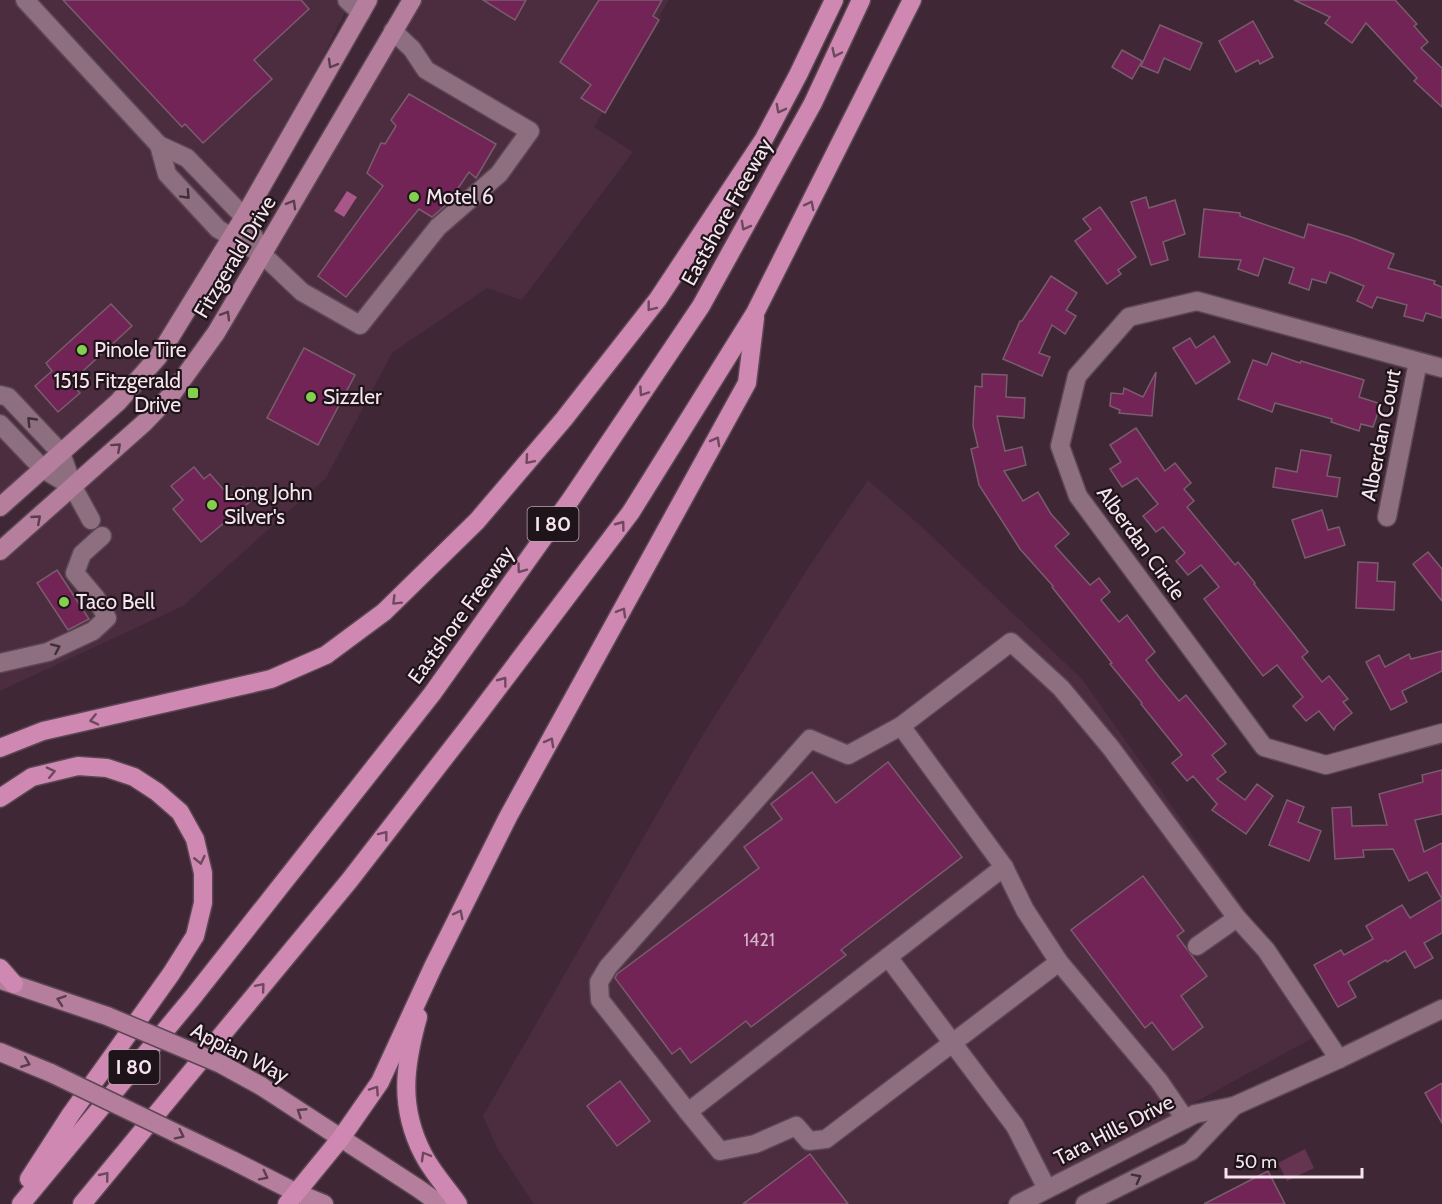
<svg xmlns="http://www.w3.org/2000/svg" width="1442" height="1204" viewBox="0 0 1442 1204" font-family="Cabin,sans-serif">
<rect width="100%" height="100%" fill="#3f2735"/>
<g fill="#4c2d3f">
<polygon points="0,0 351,0 282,140 184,306 127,381 41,463 0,498"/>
<polygon points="416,0 669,0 594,127 633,152 522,300 487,288 392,353 326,478 183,606 0,691 0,557 96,475 241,305"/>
<polygon points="868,480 923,528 1082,679 1329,1029 1051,1181 1002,1204 534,1204 497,1148 483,1116 699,741 810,565"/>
</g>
<polygon fill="#653451" points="1305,1149 1314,1168 1287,1181 1278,1163"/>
<polygon fill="#a95689" points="347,191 357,197 344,217 334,211"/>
<g fill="#722457" stroke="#795d6c" stroke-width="1.5">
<polygon points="63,0 301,0 309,9 254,60 272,79 203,143 185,124 182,127"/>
<polygon points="483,0 526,0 515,20"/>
<polygon points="599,0 662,0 653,16 659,20 605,113 581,98 591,85 560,62"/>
<polygon points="1294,0 1395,0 1417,24 1414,26 1428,42 1421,48 1442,68 1442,107 1414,81 1417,78 1366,23 1352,43 1325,23 1330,17"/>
<polygon points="1253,21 1273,57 1260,64 1258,60 1236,72 1219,41"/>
<polygon points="1160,25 1202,43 1190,70 1164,58 1158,73 1141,66"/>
<polygon points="1122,50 1142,61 1132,79 1112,67"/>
<polygon points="409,94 496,144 476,178 469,172 448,203 432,217 419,209 346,297 318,276 383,186 367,173 381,143 385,144 396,126 391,120"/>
<polygon points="1146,197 1149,208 1175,200 1185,234 1163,242 1168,260 1151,265 1131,202"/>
<polygon points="1100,207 1136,257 1118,270 1121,274 1107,284 1075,241 1091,229 1083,219"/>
<polygon points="1204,209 1240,213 1240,216 1304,238 1308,224 1350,237 1394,254 1388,268 1435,281 1434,284 1442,287 1442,318 1426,313 1423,321 1404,316 1407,305 1377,297 1372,308 1357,301 1364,286 1330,272 1326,283 1312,279 1309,290 1289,283 1294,268 1264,258 1258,276 1238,269 1241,260 1199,257"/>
<polygon points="1051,276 1077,293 1066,310 1076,316 1065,334 1052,325 1039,353 1050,357 1042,376 1003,359 1020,321 1022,321"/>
<polygon points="111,304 132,326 70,383 80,393 58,412 35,386 52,371 46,363"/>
<polygon points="1214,336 1230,362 1196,384 1173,348 1190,338 1196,348"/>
<polygon points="304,348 355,375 318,445 267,418"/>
<polygon points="1272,353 1300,363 1301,361 1364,380 1359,397 1381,404 1373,427 1361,424 1359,431 1331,422 1332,419 1275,403 1272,412 1238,399 1253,360 1267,365"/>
<polygon points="1156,372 1152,416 1119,413 1120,410 1110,406 1111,393 1123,394 1124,388 1143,397"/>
<polygon points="982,374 1007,375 1006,397 1025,398 1024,418 997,416 1005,451 1022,447 1026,465 1004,471 1023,501 1038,492 1051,514 1069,534 1055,546 1090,585 1099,578 1110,592 1101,600 1119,622 1127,615 1155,652 1146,660 1160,678 1179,701 1186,695 1226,744 1212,755 1226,772 1217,779 1245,800 1257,784 1273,796 1246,834 1212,810 1217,804 1193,776 1187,781 1172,763 1182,755 1141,704 1142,703 1110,664 1112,663 1052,587 1053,586 1020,549 979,485 971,449 978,447 973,426 975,386 982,387"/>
<polygon points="1136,428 1165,471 1175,463 1191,483 1184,489 1194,501 1187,507 1235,565 1238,562 1255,583 1254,584 1308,652 1302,657 1322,682 1329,676 1348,699 1343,702 1352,713 1336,726 1334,730 1319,711 1306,721 1293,706 1303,697 1277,665 1263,676 1204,599 1219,587 1201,565 1188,575 1176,561 1185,553 1163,527 1156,532 1143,516 1158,504 1137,478 1122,487 1110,469 1121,462 1110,445"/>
<polygon points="1301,450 1331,455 1327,476 1340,478 1337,497 1273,487 1276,468 1297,472"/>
<polygon points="194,467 204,479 210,474 230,497 242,487 253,499 201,542 173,509 183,500 171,486"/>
<polygon points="1322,510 1328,530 1339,527 1345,545 1305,558 1292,520"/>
<polygon points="1428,552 1442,569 1442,601 1413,564"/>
<polygon points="1358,562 1378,563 1377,581 1395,582 1394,610 1356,608"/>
<polygon points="57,570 89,619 68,630 37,583"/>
<polygon points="1442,651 1442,671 1402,691 1407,702 1391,710 1366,662 1379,655 1385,667 1409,654 1411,659"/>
<polygon points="888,762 962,857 841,950 846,955 751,1027 746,1021 691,1063 680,1048 672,1054 615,978 617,974 759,868 744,847 782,819 771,804 812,772 836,803"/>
<polygon points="1442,770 1442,814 1415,820 1424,852 1442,843 1442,899 1427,872 1409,881 1393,849 1363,850 1364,857 1335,859 1332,808 1351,807 1352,826 1387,825 1379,794 1423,782 1422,775"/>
<polygon points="1287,800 1304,807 1298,822 1321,831 1309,861 1269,845"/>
<polygon points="1143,876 1184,931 1177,936 1207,976 1181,996 1203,1027 1173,1050 1152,1022 1145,1028 1071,930"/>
<polygon points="1442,899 1442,933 1424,943 1433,958 1415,968 1405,951 1387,962 1386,960 1348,982 1356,997 1338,1007 1314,965 1341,950 1344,955 1373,939 1366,926 1402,905 1410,918"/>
<polygon points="620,1081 650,1121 617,1146 587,1106"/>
<polygon points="1442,1083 1442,1123 1425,1093"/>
<polygon points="810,1154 848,1204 743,1204"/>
<polygon points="1268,1171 1285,1204 1204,1204"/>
</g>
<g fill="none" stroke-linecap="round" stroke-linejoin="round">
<defs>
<g id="minor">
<polyline points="25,0 159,145 187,158 244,217 263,255"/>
<polyline points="347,0 361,13"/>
<polyline points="159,145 167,174 218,229 263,255 302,292 360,325 438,227 499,174 530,131 426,70 412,49 393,31"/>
<polyline points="1442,368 1197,301 1129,317 1077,376 1060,446 1078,496 1264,747 1326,765 1442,733"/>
<polyline points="0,395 8,397 61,453 73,487 91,520"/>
<polyline points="0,424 43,469 73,487"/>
<polyline points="1387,517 1418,362"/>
<polyline points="0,663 48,652 93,631 107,618 96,598 75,573 82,554 102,536"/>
<polyline points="901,726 1004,867 1025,910 1059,962 1159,1081 1185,1119"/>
<polyline points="1004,867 688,1112 600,1000 599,982 608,967 810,739 848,755 901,726 1011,642 1061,688 1111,748 1237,918 1197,946"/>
<polyline points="1237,918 1266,950 1339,1059"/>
<polyline points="888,957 1015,1126 1047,1189"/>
<polyline points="688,1112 720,1151 755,1144 796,1126 809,1141 826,1139 1059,962"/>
<polyline points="1018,1204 1195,1114 1234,1106 1339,1059 1442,1009"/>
<polyline points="1085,1204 1191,1151 1234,1106"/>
</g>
<g id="major">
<polyline points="0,507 118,402 158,357 244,217 368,0"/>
<polyline points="0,551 144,423 172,394 216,333 412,0"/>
<polyline points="1,980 107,1016"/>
<polyline points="0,1052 51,1073"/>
<polyline points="261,1086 419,1189 440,1204"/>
<polyline points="232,1160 297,1193 324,1204"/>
</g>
<g id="highway">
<polyline points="0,748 43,731 271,679 326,655 384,612 477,521 564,419 658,299 764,139 798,75 834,0"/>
<polyline points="0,798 32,777 78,766 107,768 134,777 157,792 180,812 195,839 203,873 203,903 195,936 171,974 71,1114 29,1179"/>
<polyline points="0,968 14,984"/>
<path d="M418,1017C404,1067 399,1107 423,1154C432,1172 447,1188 458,1204"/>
<polyline points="21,1204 193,997 432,694 571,499 701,306 813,103 861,0"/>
<polyline points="82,1204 349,881 473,721 631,512 755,313 912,0"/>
<polyline points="287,1204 341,1138 380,1082 433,967 508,817 747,383 755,318"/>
</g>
</defs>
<use href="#minor" stroke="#5b4753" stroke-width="21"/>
<use href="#major" stroke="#5b4753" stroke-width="21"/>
<use href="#highway" stroke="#5b4753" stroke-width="21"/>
<use href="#minor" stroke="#8d6f80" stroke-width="18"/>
<use href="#major" stroke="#b57e9d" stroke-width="18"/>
<use href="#highway" stroke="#cf88b1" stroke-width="18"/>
<defs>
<g id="major-bridge">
<polyline points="107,1016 221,1064 261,1086"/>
<polyline points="51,1073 232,1160"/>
</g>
</defs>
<use href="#major-bridge" stroke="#5b4753" stroke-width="21" stroke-linecap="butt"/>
<use href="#major-bridge" stroke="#b57e9d" stroke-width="18"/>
</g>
<defs><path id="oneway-chevron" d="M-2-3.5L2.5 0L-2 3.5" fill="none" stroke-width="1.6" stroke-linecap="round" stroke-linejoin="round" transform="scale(1.5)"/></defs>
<g stroke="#6e485e">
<use href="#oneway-chevron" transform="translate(836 53) rotate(115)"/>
<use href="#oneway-chevron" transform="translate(780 109) rotate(118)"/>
<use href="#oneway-chevron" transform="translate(810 205) rotate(-63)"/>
<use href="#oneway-chevron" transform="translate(745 226) rotate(119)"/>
<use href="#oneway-chevron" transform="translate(651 307) rotate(128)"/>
<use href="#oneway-chevron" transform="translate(643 392) rotate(124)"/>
<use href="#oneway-chevron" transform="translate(716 441) rotate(-61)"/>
<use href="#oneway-chevron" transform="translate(529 460) rotate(131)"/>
<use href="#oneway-chevron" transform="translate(621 525) rotate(-53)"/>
<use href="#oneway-chevron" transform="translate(521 569) rotate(126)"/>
<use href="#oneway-chevron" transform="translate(396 601) rotate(135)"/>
<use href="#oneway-chevron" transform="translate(622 612) rotate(-60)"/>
<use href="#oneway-chevron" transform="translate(503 681) rotate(-53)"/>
<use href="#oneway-chevron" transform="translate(94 720) rotate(167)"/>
<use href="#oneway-chevron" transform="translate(550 742) rotate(-61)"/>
<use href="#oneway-chevron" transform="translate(51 772) rotate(-13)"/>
<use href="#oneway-chevron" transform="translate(384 835) rotate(-52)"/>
<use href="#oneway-chevron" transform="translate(200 860) rotate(77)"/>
<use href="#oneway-chevron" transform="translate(459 914) rotate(-63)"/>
<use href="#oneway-chevron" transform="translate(261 987) rotate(-50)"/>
<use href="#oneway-chevron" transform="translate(375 1090) rotate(-56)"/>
<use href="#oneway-chevron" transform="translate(425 1156) rotate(-120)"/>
<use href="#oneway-chevron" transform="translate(105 1176) rotate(-51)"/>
</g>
<g stroke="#5b3e4e">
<use href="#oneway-chevron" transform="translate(332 64) rotate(120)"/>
<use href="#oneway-chevron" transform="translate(292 204) rotate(-60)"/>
<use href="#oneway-chevron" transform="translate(226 315) rotate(-59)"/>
<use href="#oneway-chevron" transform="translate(117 447) rotate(-42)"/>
<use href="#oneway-chevron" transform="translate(37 519) rotate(-41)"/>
<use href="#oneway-chevron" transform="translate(61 1000) rotate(-161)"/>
<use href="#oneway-chevron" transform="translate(26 1063) rotate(22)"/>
<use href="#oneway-chevron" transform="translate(301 1112) rotate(-147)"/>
<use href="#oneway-chevron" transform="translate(180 1135) rotate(26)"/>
<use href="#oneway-chevron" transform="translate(264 1176) rotate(27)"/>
</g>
<g stroke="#402f39">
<use href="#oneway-chevron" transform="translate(186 195) rotate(47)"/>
<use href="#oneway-chevron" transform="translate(31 421) rotate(-134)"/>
<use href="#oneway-chevron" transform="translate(56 648) rotate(-24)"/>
<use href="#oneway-chevron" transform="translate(1137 1178) rotate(-27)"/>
</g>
<g fill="#84cf4d" stroke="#1f141a" stroke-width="2">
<circle cx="414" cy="197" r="6"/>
<circle cx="82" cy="350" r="6"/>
<rect x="187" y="387" width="12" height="12" rx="3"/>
<circle cx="311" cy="397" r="6"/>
<circle cx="212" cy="505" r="6"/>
<circle cx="64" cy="602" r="6"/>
</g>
<g text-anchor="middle" stroke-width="4.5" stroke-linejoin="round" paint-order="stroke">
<g font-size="18" fill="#d5b5c8">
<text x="759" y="946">1421</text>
</g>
<g fill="#1f141a" stroke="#b6a6ae" stroke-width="1.5">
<rect x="527.5" y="507" width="51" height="34" rx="4.5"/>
<rect x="108.5" y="1050" width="51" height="34" rx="4.5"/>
</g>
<g font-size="20" font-weight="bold" fill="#f6e5ee">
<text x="553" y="531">I 80</text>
<text x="134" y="1074">I 80</text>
</g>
<g font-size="21" fill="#f6e5ee" stroke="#1f141a" text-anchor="start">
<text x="426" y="204">Motel 6</text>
<text x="94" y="357">Pinole Tire</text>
<text x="181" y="388" text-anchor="end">1515 Fitzgerald<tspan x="181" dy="24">Drive</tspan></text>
<text x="323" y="404">Sizzler</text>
<text x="224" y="500">Long John<tspan x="224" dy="24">Silver's</tspan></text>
<text x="76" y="609">Taco Bell</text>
</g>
<g font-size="21" fill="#f6e5ee" stroke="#1f141a">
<text transform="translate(727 212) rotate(-61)" y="7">Eastshore Freeway</text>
<text transform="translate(235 257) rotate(-59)" y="7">Fitzgerald Drive</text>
<text transform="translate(1381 435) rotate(-79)" y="7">Alberdan Court</text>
<text transform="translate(1141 543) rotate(54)" y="7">Alberdan Circle</text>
<text transform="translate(461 615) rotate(-54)" y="7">Eastshore Freeway</text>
<text transform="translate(240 1053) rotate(27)" y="7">Appian Way</text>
<text transform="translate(1114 1130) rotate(-27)" y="7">Tara Hills Drive</text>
</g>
</g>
<path d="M1226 1168v9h136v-9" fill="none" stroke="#f6e5ee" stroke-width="3"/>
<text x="1235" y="1168" font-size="18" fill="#f6e5ee" stroke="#1f141a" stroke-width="4.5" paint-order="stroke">50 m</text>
</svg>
